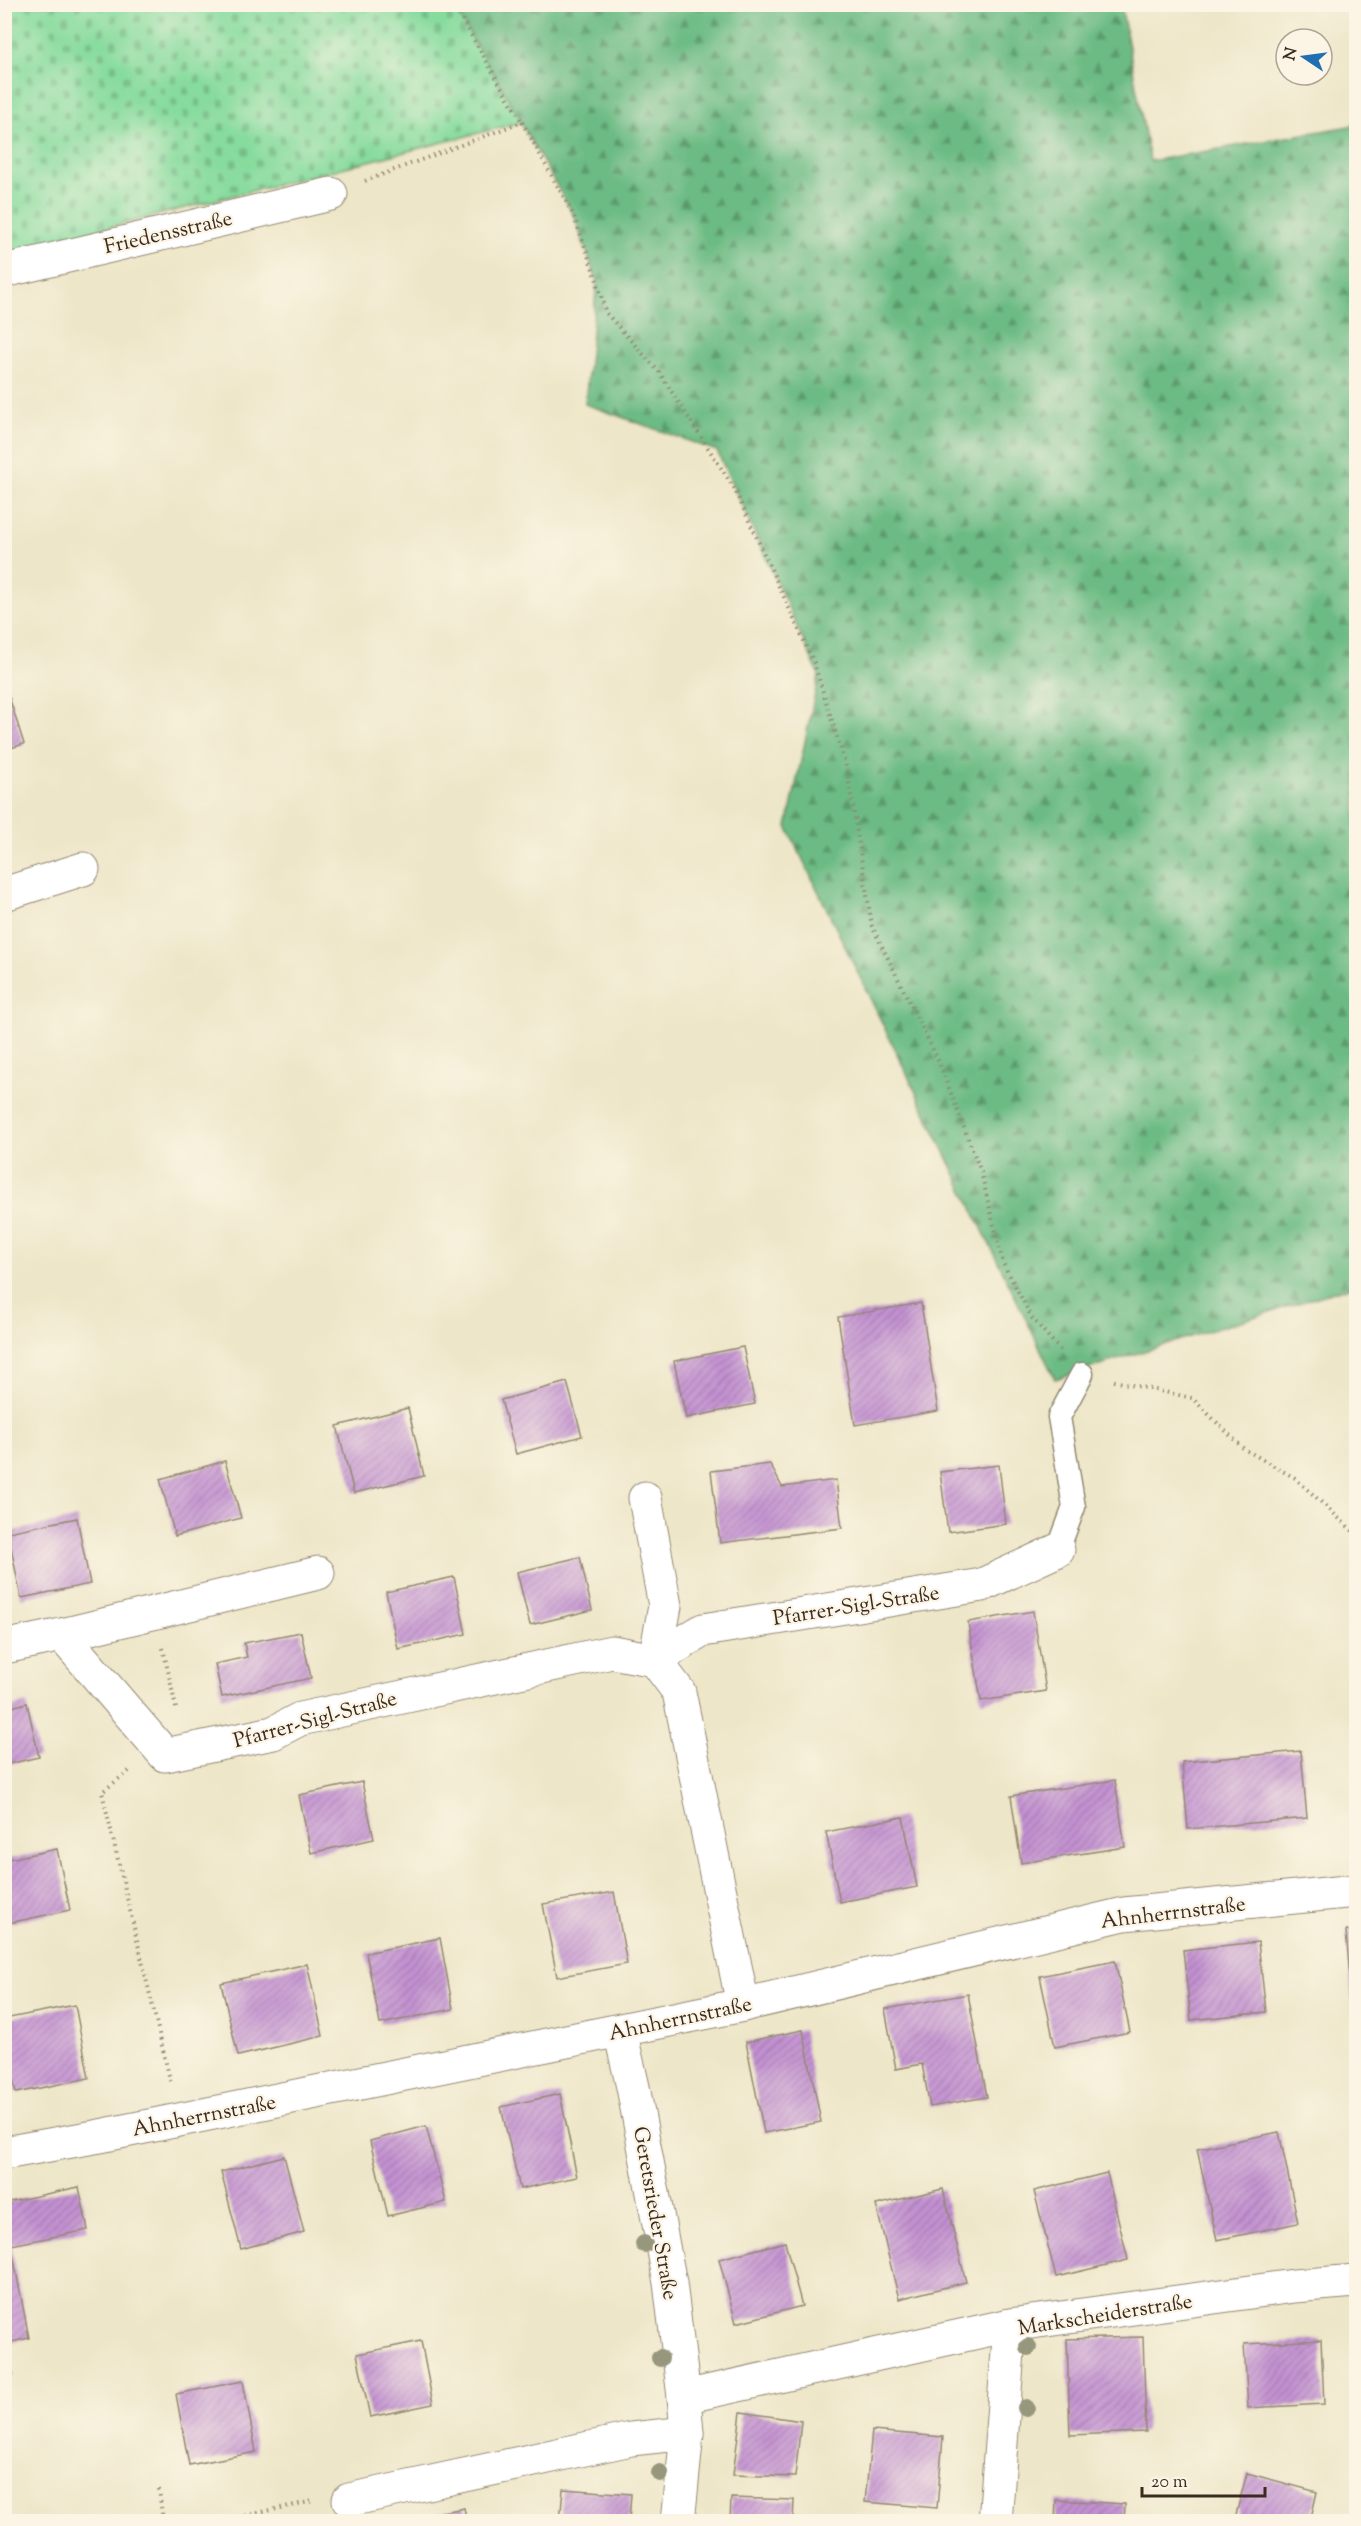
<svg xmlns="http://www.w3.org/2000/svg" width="1361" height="2526" viewBox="0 0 1361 2526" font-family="'Sorts Mill Goudy',serif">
<defs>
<pattern id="forest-firs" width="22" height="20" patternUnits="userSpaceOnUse" patternTransform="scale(1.5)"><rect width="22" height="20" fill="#6cbb84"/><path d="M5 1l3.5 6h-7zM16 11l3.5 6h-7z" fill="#5a986b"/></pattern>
<pattern id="cemetery-stones" width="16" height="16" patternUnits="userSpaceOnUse" patternTransform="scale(1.5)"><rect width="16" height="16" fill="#86db9d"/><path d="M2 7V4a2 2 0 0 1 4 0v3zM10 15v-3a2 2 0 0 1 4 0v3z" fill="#75bc87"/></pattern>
<pattern id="building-hatch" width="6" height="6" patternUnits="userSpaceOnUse" patternTransform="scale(1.5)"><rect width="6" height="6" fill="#c391d2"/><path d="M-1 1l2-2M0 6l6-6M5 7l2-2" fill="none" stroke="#a077aa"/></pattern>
</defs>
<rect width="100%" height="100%" fill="#fcf5e5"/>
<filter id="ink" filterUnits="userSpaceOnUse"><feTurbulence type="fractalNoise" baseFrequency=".0167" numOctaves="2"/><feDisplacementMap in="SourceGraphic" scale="12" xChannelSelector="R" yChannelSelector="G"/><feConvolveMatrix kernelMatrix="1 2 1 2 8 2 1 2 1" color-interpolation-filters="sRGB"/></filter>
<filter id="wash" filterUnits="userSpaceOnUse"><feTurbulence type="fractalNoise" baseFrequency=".008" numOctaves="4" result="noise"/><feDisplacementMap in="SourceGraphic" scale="24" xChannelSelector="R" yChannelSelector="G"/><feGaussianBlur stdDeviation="1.35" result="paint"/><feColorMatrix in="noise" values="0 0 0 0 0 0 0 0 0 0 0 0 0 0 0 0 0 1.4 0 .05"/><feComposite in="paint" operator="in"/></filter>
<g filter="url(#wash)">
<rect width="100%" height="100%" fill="#ede6c8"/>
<polygon fill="url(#forest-firs)" stroke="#547251" stroke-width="1.5" points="453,5 1121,5 1150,161 1356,125 1356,1285 1055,1379 787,827 819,675 717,451 585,404 597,281 574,216"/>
<polygon fill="url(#cemetery-stones)" stroke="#60825e" stroke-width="1.5" points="5,5 453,5 522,122 5,254"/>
<g id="blocks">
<g fill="url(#building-hatch)">
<polygon points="4,681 24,744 4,750"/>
<polygon points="921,1303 938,1411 855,1425 838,1317"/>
<polygon points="743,1347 755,1404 686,1418 674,1361"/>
<polygon points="567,1382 582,1436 516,1454 501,1400"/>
<polygon points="408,1408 424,1476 354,1493 337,1426"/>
<polygon points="225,1461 241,1518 175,1536 160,1479"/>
<polygon points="770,1464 782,1487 836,1480 842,1528 720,1543 711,1471"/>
<polygon points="999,1465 1006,1524 948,1532 940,1472"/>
<polygon points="77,1518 90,1584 21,1598 8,1532"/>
<polygon points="580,1557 592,1610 530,1625 517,1572"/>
<polygon points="454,1577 466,1634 398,1649 386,1592"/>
<polygon points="1033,1611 1046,1691 981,1701 968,1622"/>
<polygon points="301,1632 311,1678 222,1697 215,1664 247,1657 244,1643"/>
<polygon points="27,1703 39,1757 4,1765 4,1709"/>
<polygon points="1301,1751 1307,1818 1188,1829 1182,1762"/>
<polygon points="1115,1780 1125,1847 1021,1863 1011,1796"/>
<polygon points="362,1782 374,1839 311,1853 299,1795"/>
<polygon points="903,1817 917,1887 840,1902 826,1832"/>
<polygon points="57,1849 70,1910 4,1924 4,1860"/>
<polygon points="614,1892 627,1964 557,1977 543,1904"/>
<polygon points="1356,1930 1356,2003 1352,2003 1346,1931"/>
<polygon points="440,1938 453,2009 380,2024 366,1953"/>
<polygon points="1258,1942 1266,2012 1191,2020 1183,1950"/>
<polygon points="1115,1961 1130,2032 1055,2047 1040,1976"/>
<polygon points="307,1964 323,2036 238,2056 221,1983"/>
<polygon points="968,1994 987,2097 930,2107 922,2064 896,2069 885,2009"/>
<polygon points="75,2005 89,2078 16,2093 4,2037 4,2019"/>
<polygon points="803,2030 821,2122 764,2133 746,2042"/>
<polygon points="560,2094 577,2177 520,2189 501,2107"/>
<polygon points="426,2126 446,2202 388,2216 370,2141"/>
<polygon points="1279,2132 1298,2223 1217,2240 1197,2149"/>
<polygon points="284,2156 304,2232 241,2249 221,2172"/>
<polygon points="1107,2173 1128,2260 1056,2277 1034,2191"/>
<polygon points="79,2187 88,2230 11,2245 29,2338 7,2343 13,2375 4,2377 4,2203"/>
<polygon points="943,2189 966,2282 899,2299 876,2205"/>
<polygon points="785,2242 802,2306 736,2323 719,2259"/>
<polygon points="1143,2337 1146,2432 1070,2435 1067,2339"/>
<polygon points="1321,2340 1324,2404 1248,2408 1244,2344"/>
<polygon points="421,2341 433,2404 370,2417 357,2354"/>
<polygon points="243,2381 256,2452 189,2465 176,2394"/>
<polygon points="741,2412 801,2421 795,2477 733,2475"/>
<polygon points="872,2431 943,2437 937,2508 865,2502"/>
<polygon points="1247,2473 1317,2492 1310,2522 1234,2522"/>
<polygon points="563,2489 631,2494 629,2522 560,2522"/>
<polygon points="731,2498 794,2500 793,2522 730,2522"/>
<polygon points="1056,2500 1125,2504 1124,2522 1055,2522"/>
<polygon points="464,2508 467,2522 402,2522 402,2520"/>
</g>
</g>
</g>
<g filter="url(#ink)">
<use href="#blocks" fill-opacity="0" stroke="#948873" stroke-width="1.5"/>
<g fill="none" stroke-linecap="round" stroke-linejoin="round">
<defs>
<polyline id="service" points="1058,1550 1074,1507 1059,1417 1082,1374"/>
<g id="minor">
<polyline points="4,271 331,194"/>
<polyline points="4,894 83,869"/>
<polyline points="645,1498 665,1606 655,1660"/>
<polyline points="62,1635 318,1573"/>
<polyline points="4,1647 62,1635 165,1755 273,1733 300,1719 612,1652 655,1660 679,1692 743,2005"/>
<polyline points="655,1660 703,1630 982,1585 1058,1550"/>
<polyline points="620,2031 633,2087 670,2283 684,2397 687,2433 678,2522"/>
<polyline points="4,2153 100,2136 743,2005 1124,1914 1356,1891"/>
<polyline points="684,2397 1010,2325"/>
<polyline points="349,2500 631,2439 687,2433"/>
<polyline points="995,2522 1010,2325 1294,2286 1356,2281"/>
</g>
</defs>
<use href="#service" stroke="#948873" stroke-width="25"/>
<use href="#minor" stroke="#948873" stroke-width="35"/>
<g stroke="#948873" stroke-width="4" stroke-dasharray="1.5 4.5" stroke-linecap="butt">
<polyline points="453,4 522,122"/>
<polyline points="365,181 522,122 574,216 597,281 606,313 659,372 734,488 814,663 847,769 872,926 939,1062 981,1172 1003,1263 1032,1318 1061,1351"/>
<polyline points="1114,1381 1192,1398 1244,1449 1295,1478 1356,1534"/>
<polyline points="163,1648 176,1708"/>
<polyline points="129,1771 102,1792 171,2084"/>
<polyline points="159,2489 163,2522"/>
<polyline points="216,2522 313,2501"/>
</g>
<use href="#service" stroke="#fff" stroke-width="22"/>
<use href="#minor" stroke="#fff" stroke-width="33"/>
</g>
<g fill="#96977c">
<circle cx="644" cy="2244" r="9"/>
<circle cx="1028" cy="2347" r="9"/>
<circle cx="660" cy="2358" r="9"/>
<circle cx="1026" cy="2408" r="9"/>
<circle cx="660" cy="2473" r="9"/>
</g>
</g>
<g text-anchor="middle" stroke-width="4.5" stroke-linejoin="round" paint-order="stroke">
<g font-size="21" fill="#3b2a1e" stroke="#fcf5e5">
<text transform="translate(168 232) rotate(-13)" y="7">Friedensstraße</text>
<text transform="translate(856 1605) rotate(-9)" y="7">Pfarrer-Sigl-Straße</text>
<text transform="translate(315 1719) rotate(-15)" y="7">Pfarrer-Sigl-Straße</text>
<text transform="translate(1173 1912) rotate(-7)" y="7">Ahnherrnstraße</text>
<text transform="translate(680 2018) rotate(-12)" y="7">Ahnherrnstraße</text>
<text transform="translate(204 2115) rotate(-11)" y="7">Ahnherrnstraße</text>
<text transform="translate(656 2213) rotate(80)" y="7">Geretsrieder Straße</text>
<text transform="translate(1105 2314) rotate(-9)" y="7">Markscheiderstraße</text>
</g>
</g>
<rect width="1361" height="2526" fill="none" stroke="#fcf5e5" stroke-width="24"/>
<g transform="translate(1304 57) rotate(283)"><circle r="28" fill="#fcf5e5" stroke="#afa495" stroke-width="1.5"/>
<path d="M0-4.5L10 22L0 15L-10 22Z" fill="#1f6fb2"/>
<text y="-9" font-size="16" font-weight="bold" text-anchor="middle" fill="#3b2a1e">N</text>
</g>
<path d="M1142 2487v9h123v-9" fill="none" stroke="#3b2a1e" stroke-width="3"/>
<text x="1151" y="2487" font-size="18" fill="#3b2a1e" stroke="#fcf5e5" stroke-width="4.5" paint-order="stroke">20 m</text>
</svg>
